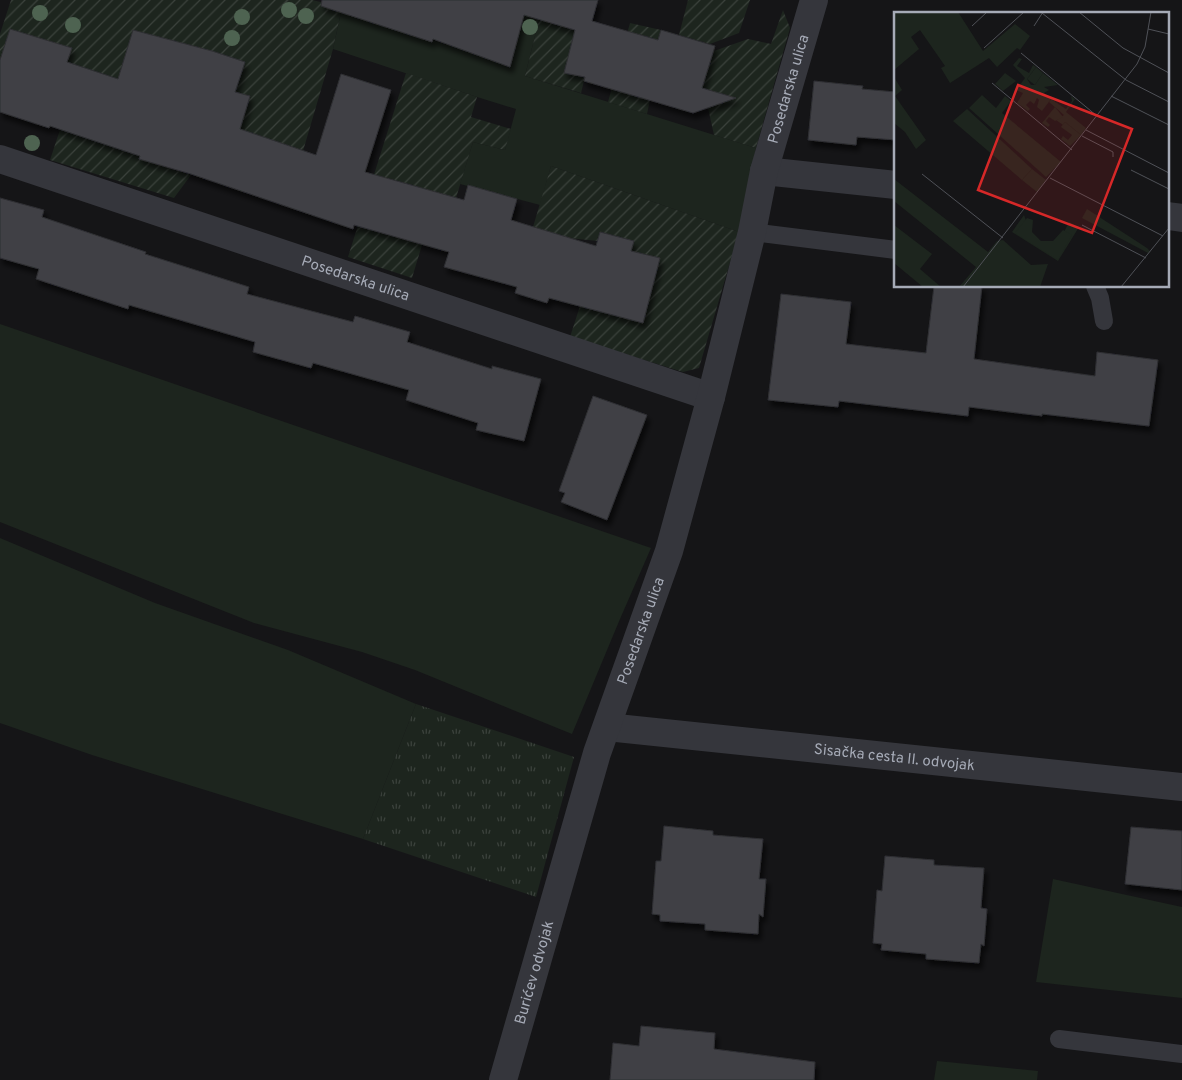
<svg xmlns="http://www.w3.org/2000/svg" width="1182" height="1080" viewBox="0 0 1182 1080" font-family="Overpass,sans-serif">
<defs>
<pattern id="park-tufts" width="24" height="20" patternUnits="userSpaceOnUse" patternTransform="scale(1.25)"><rect width="24" height="20" fill="#1d251e"/><path d="M3 7l-1-3M5 7V3M7 7l1-3M15 17l-1-3M17 17v-4M19 17l1-3" fill="none" stroke="#3b423c"/></pattern>
<pattern id="garden-furrows" width="10" height="10" patternUnits="userSpaceOnUse" patternTransform="scale(1.25)"><rect width="10" height="10" fill="#1d251e"/><path d="M-1 1l2-2M0 10L10 0M9 11l2-2" fill="none" stroke="#3b423c"/></pattern>
<filter id="shadow"><feDropShadow dx="3" dy="5.5" stdDeviation="2.5" flood-color="#0009"/></filter>
</defs>
<rect width="100%" height="100%" fill="#151517"/>
<g fill="#1d251e">
<polygon points="528,0 544,0 525,76 756,148 739,232 551,166 540,205 460,184 473,142 505,150 516,109 477,97 333,49 341,12 455,47 513,55"/>
<polygon points="0,324 651,548 620,619 572,734 415,670 362,652 254,623 0,522"/>
<polygon points="0,538 155,603 288,650 416,704 363,839 92,755 0,723"/>
<polygon points="1053,879 1182,907 1182,998 1036,982"/>
<polygon points="937,1061 1038,1071 1037,1080 934,1080"/>
</g>
<polygon fill="url(#park-tufts)" points="416,704 574,757 536,897 363,839"/>
<g fill="url(#garden-furrows)">
<polygon points="11,0 312,0 342,7 333,49 303,151 240,129 250,96 235,92 245,62 157,102 139,159 191,175 174,198 50,160 78,75 64,71 71,48 0,57 0,34"/>
<polygon points="544,0 553,0 547,22 588,34 565,73 585,77 581,93 525,76"/>
<polygon points="688,0 750,0 739,33 710,44 679,35"/>
<polygon points="783,10 790,28 756,148 714,135 708,108 713,91 702,88 714,51 748,39 771,44"/>
<polygon points="630,23 661,30 658,40 639,34 622,92 650,100 647,114 608,102"/>
<polygon points="406,73 477,97 471,117 511,129 505,150 473,142 456,198 388,178 373,231 422,245 412,278 348,257"/>
<polygon points="551,166 739,232 699,368 683,372 570,337 580,306 643,323 660,259 631,251 634,241 601,232 598,241 568,238 533,227"/>
</g>
<g fill="#3f4044" stroke="#2f2f33" filter="url(#shadow)">
<polygon points="322,0 598,0 592,21 658,40 661,30 715,46 702,88 736,98 693,113 584,81 585,77 564,73 575,30 524,15 510,67 433,39 432,42 321,6"/>
<polygon points="10,29 72,48 67,62 118,79 133,30 212,51 245,62 235,92 250,96 240,129 316,155 341,74 391,90 365,172 464,200 468,185 517,199 511,220 596,246 600,232 634,241 631,251 660,258 643,323 549,298 547,303 515,293 517,287 444,267 449,252 354,225 353,229 191,174 139,159 140,156 50,126 49,128 0,112 0,60"/>
<polygon points="814,81 863,86 862,89 896,92 896,140 857,137 856,145 808,140"/>
<polygon points="0,198 44,210 42,217 146,252 145,254 249,287 247,294 353,322 355,316 410,332 407,342 492,369 492,366 541,379 524,441 476,430 478,423 406,400 409,390 313,363 311,368 253,352 255,342 129,305 128,309 36,279 39,269 0,258"/>
<polygon points="934,286 982,286 974,359 1095,376 1097,352 1158,360 1149,426 1042,414 1042,416 969,407 968,416 839,401 838,407 768,400 781,294 851,302 846,344 926,353"/>
<polygon points="593,396 647,415 607,520 561,502 565,493 559,491"/>
<polygon points="664,826 713,831 713,835 763,839 759,879 766,879 763,917 759,914 758,934 705,930 705,924 660,921 660,915 652,914 656,861 661,861"/>
<polygon points="1131,827 1182,831 1182,890 1125,884"/>
<polygon points="885,856 934,860 934,865 984,868 981,908 987,909 984,946 981,944 979,963 926,959 926,954 881,950 882,944 873,943 877,890 882,891"/>
<polygon points="641,1026 715,1033 714,1049 815,1062 814,1080 610,1080 613,1043 639,1046"/>
</g>
<g fill="none" stroke-linecap="round" stroke-linejoin="round">
<g stroke="#35363c" stroke-width="18">
<polyline points="752,232 896,250"/>
<polyline points="1095,286 1100,298 1104,321"/>
<polyline points="1059,1039 1182,1054"/>
</g>
<g stroke="#35363c" stroke-width="28">
<path id="s1" d="M0,159L711,397"/>
<polyline points="764,171 896,185"/>
<polyline points="1168,216 1182,218"/>
<path id="s2" d="M607,727L1182,787"/>
<path id="s3" d="M503,1080L597,753L669,551L711,397L752,232L764,171L814,0"/>
</g>
</g>
<g fill="#4e6351">
<circle cx="289" cy="10" r="8"/>
<circle cx="40" cy="13" r="8"/>
<circle cx="306" cy="16" r="8"/>
<circle cx="242" cy="17" r="8"/>
<circle cx="73" cy="25" r="8"/>
<circle cx="530" cy="27" r="8"/>
<circle cx="232" cy="38" r="8"/>
<circle cx="32" cy="143" r="8"/>
</g>
<g text-anchor="middle" stroke-width="5" stroke-linejoin="round" paint-order="stroke">
<g font-size="15" fill="#a6abb7" stroke="#101012">
<text dy="5" stroke="none"><textPath href="#s3" startOffset="1032">Posedarska ulica</textPath></text>
<text dy="5" stroke="none"><textPath href="#s1" startOffset="375">Posedarska ulica</textPath></text>
<text dy="5" stroke="none"><textPath href="#s3" startOffset="470">Posedarska ulica</textPath></text>
<text dy="5" stroke="none"><textPath href="#s2" startOffset="289">Sisačka cesta II. odvojak</textPath></text>
<text dy="5" stroke="none"><textPath href="#s3" startOffset="112">Burićev odvojak</textPath></text>
</g>
</g>
<g transform="translate(894 12)">
<rect width="275" height="275" fill="#151517"/>
<path d="M0,0H64L89,39L121,12L136,24L126,38L123,36L103,55L95,46L56,71L47,56L51,54L26,18L17,25L25,37L0,58ZM142,55L149,61L141,73L133,67ZM0,65L8,78L1,84L32,128L22,137L11,120L0,111ZM88,83L102,96L111,84L117,89L108,101L167,150L152,165L75,96ZM177,84L181,87L172,100L192,116L187,123L171,110L169,113L162,108L170,103L155,90L157,87L172,97L178,89ZM73,97L138,157L128,168L59,109ZM0,167L94,240L103,229L109,228L137,253L154,252L146,275H65L82,255L0,189ZM193,197L253,236L256,239L254,241L188,206ZM130,203L137,222L152,233L167,226L175,210L185,215L164,249L118,220ZM0,213L38,242L26,257L47,275H29L0,251Z" fill="#1d251e"/>
<path d="M138,157L152,168L143,180L128,168ZM133,206L139,208L138,220L147,229H159L169,218L178,223L164,248L121,221Z" fill="#1d251e"/>
<path d="M125,46L128,47L123,54L135,61L139,53L142,55L133,67L137,73H141L149,61L164,73L150,75L155,78L150,81L157,87L148,99L143,95L145,88L143,86L140,92L136,89L132,93L136,97L134,99L123,91L129,81L122,78L131,66L119,53ZM111,61L122,69L109,79L101,72ZM161,95L169,105L161,109L155,105L152,109L156,113L154,115L148,111ZM171,110L187,123L176,134L167,127L169,124L174,128L178,123L167,115Z" fill="#1d251e"/>
<path fill="none" stroke="#4f5157" stroke-width="1" d="M185,0L229,36L275,61M148,1L232,68L275,90M78,14L93,0M140,14L149,0M254,17L275,22M90,36L130,0M127,41L203,104M98,71L178,138M217,84L275,113M192,118L275,161M188,124L219,140V145M237,158L275,177M28,162L109,226M156,166L269,224M188,213L252,246M69,275L243,52L251,35L257,0M227,275L275,216"/>
<path fill="#d62828" fill-opacity="0.15" stroke="#d62828" stroke-width="2.5" d="M124,73L238,117L198,221L84,178Z"/>
<rect width="275" height="275" fill="none" stroke="#a6abb7" stroke-width="2.5"/>
</g>
</svg>
